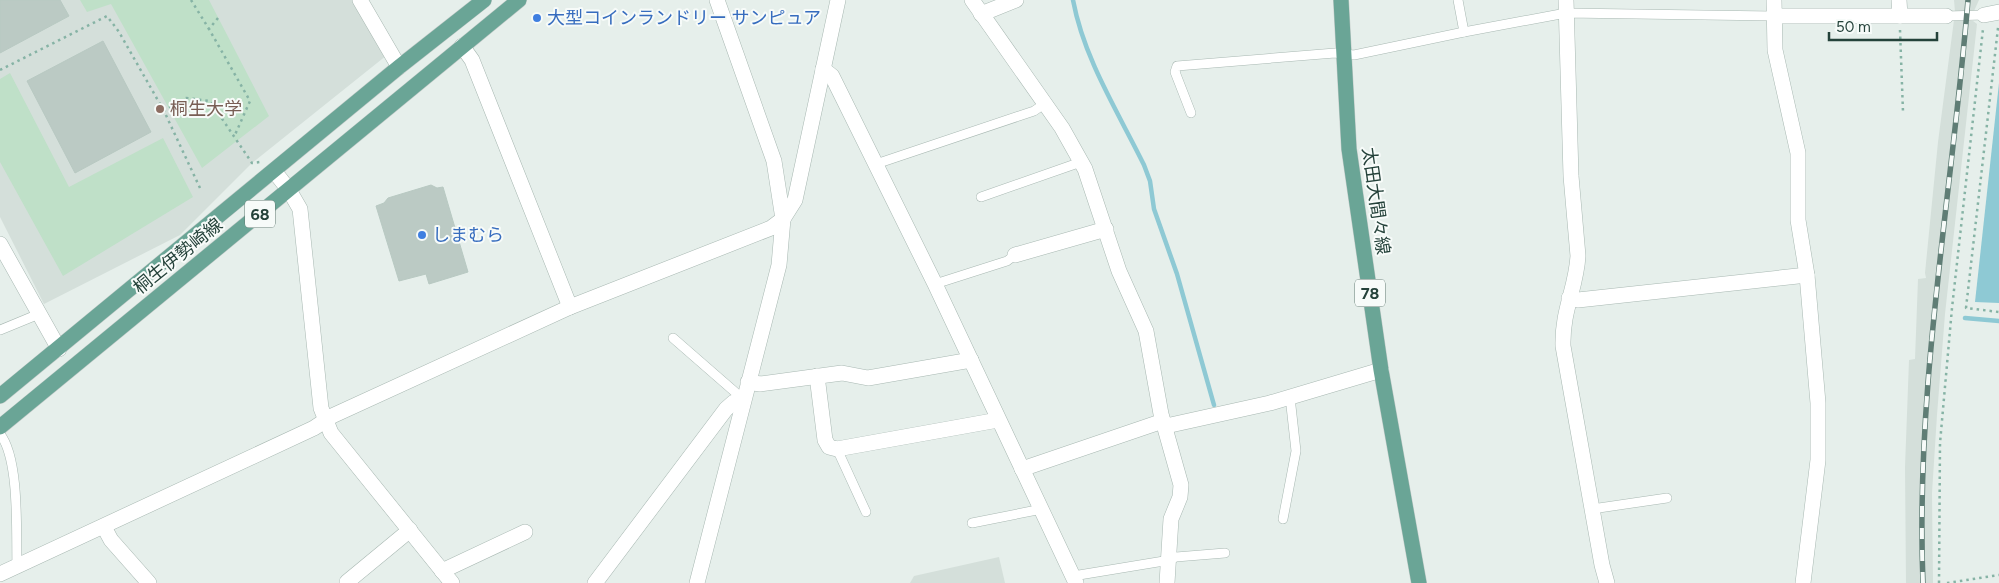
<svg xmlns="http://www.w3.org/2000/svg" width="1999" height="583" viewBox="0 0 1999 583" font-family="Figtree,'Noto Sans JP',sans-serif">
<rect width="100%" height="100%" fill="#e6efeb"/>
<g fill="#d4dfda">
<polygon points="0,0 355,0 387,55 252,163 180,235 44,304 0,217"/>
<polygon points="1954,0 1979,0 1974,11 1955,12"/>
<polygon points="1954,20 1973,21 1977,24 1945,314 1937,415 1932,493 1933,583 1906,583 1905,467 1909,360 1915,359 1918,279 1926,278 1925,273 1938,142"/>
<polygon points="999,557 1005,583 910,583 914,576"/>
</g>
<g fill="#bfe0c8">
<polygon points="80,0 209,0 269,116 202,168 111,4 87,12"/>
<polygon points="10,73 69,187 163,138 193,197 63,276 0,162 0,79"/>
</g>
<polygon fill="#8ec9d4" points="1999,83 1999,303 1975,302"/>
<g fill="none" stroke-linecap="round" stroke-linejoin="round">
<g stroke="#8ec9d4" stroke-width="4.5">
<path d="M1073,0C1084,59 1118,112 1144,165L1150,181L1154,209L1177,274L1214,405"/>
<polyline points="1965,318 1999,321"/>
</g>
</g>
<g fill="#bbcac4" stroke="#b8c9c2">
<polygon points="0,0 60,0 69,16 0,53"/>
<polygon points="103,41 151,132 75,173 27,81"/>
<polygon points="431,185 437,188 443,187 468,272 429,284 426,274 399,281 376,206 384,203 388,198"/>
</g>
<g fill="none" stroke-linecap="round" stroke-linejoin="round">
<defs>
<g id="service">
<polyline points="1458,0 1464,32"/>
<polyline points="1946,16 1984,15"/>
<polyline points="1191,113 1175,72 1177,66 1335,53 1354,55 1464,32 1566,13 1773,16"/>
<polyline points="876,164 1034,111 1044,104"/>
<polyline points="981,197 1081,162"/>
<polyline points="935,284 1007,261 1015,255"/>
<polyline points="0,330 39,314"/>
<polyline points="673,338 743,399"/>
<path d="M0,434C20,459 16,534 17,567"/>
<polyline points="837,449 866,512"/>
<polyline points="1592,509 1667,498"/>
<polyline points="1283,519 1296,451 1290,397"/>
<polyline points="972,523 1042,509"/>
<polyline points="1073,576 1170,560 1176,557 1225,553"/>
</g>
<g id="minor">
<polyline points="360,0 399,67"/>
<polyline points="972,0 1062,128 1085,169 1119,271 1146,331 1161,414 1181,485 1180,497 1171,519 1167,583"/>
<path d="M1566,0L1571,176L1578,256C1576,289 1562,310 1563,346L1602,565L1607,583"/>
<polyline points="1774,0 1775,50 1798,153 1798,220 1807,275 1818,403 1818,460 1803,583"/>
<polyline points="1899,0 1900,16"/>
<polyline points="981,14 1016,0"/>
<polyline points="1984,15 1999,12"/>
<polyline points="1773,16 1946,16"/>
<polyline points="462,46 472,60 570,307"/>
<polyline points="823,69 832,76 935,284 1076,583"/>
<polyline points="274,171 289,190 300,209 321,408 331,433 452,583"/>
<polyline points="0,244 59,349"/>
<polyline points="1015,255 1106,229"/>
<polyline points="1569,298 1578,300 1807,275"/>
<polyline points="817,376 825,440 829,447 837,449 998,420"/>
<polyline points="748,382 760,384 842,373 868,378 971,360"/>
<polyline points="1166,426 1270,403 1381,370"/>
<polyline points="1022,469 1163,421"/>
<polyline points="104,527 111,540 149,583"/>
<polyline points="442,571 525,532"/>
<polyline points="0,574 314,428 332,416 570,307 771,228 783,219 795,200 838,0"/>
<polyline points="347,582 410,530"/>
<polyline points="595,583 726,409 734,402 743,399"/>
</g>
<polyline id="tertiary" points="697,583 779,265 783,219 774,161 717,0"/>
<g id="primary">
<polyline points="1341,0 1349,149 1381,370 1419,583"/>
<polyline points="0,396 399,67 484,0"/>
<polyline points="0,427 519,0"/>
</g>
</defs>
<use href="#service" stroke="#a8b8b2" stroke-width="10"/>
<use href="#minor" stroke="#a8b8b2" stroke-width="16"/>
<use href="#tertiary" stroke="#a8b8b2" stroke-width="16"/>
<use href="#primary" stroke="#c2cac8" stroke-width="16"/>
<g stroke="#86b3a5" stroke-width="2.5" stroke-dasharray="2.5 4" stroke-linecap="butt">
<polyline points="191,0 209,29"/>
<polyline points="218,18 209,29 250,101 234,137"/>
<polyline points="1998,28 1966,308 1999,312"/>
<polyline points="1900,30 1903,112"/>
<polyline points="0,70 107,16 119,32 164,111"/>
<polyline points="200,188 164,111 186,98 210,101 252,163 260,162"/>
<polyline points="1939,583 1940,443 1952,308 1983,29"/>
<polyline points="1947,583 1999,575"/>
</g>
<use href="#service" stroke="#fff" stroke-width="9"/>
<use href="#minor" stroke="#fff" stroke-width="15"/>
<use href="#tertiary" stroke="#fff" stroke-width="15"/>
<use href="#primary" stroke="#6aa596" stroke-width="15"/>
<defs>
<path id="rail" d="M1923,583C1915,388 1952,194 1968,0"/>
</defs>
<use href="#rail" stroke="#5f7d75" stroke-width="5.5"/>
<use href="#rail" stroke="#f7fbf9" stroke-width="4" stroke-dasharray="11" stroke-linecap="butt"/>
</g>
<g fill="#3f7fe0" stroke="#f7fbf9" stroke-width="2">
<circle cx="537" cy="18" r="5"/>
<circle cx="422" cy="235" r="5"/>
</g>
<circle fill="#8d6e63" stroke="#f7fbf9" stroke-width="2" cx="160" cy="109" r="5"/>
<g text-anchor="middle" stroke-width="4" stroke-linejoin="round" paint-order="stroke">
<g fill="#f7fbf9" stroke="#637a73" stroke-width="1">
<rect x="245" y="200.5" width="30" height="27" rx="4"/>
<rect x="1355" y="279.5" width="30" height="27" rx="4"/>
</g>
<g font-size="16" font-weight="bold" fill="#24423a">
<text x="260" y="220">68</text>
<text x="1370" y="299">78</text>
</g>
<g font-size="18" fill="#366cbe" stroke="#f7fbf9" text-anchor="start">
<text x="547" y="24">大型コインランドリー サンピュア</text>
<text x="432" y="241">しまむら</text>
</g>
<g font-size="18" fill="#785e54" stroke="#f7fbf9" text-anchor="start">
<text x="170" y="115">桐生大学</text>
</g>
<g font-size="18" fill="#24423a" stroke="#f7fbf9">
<text transform="translate(1376 201) rotate(82)" y="6">太田大間々線</text>
<text transform="translate(178 256) rotate(-39)" y="6">桐生伊勢崎線</text>
</g>
</g>
<path d="M1829 32v8h108v-8" fill="none" stroke="#24423a" stroke-width="2.5"/>
<text x="1836" y="32" font-size="15" fill="#24423a" stroke="#f7fbf9" stroke-width="4" paint-order="stroke">50 m</text>
</svg>
